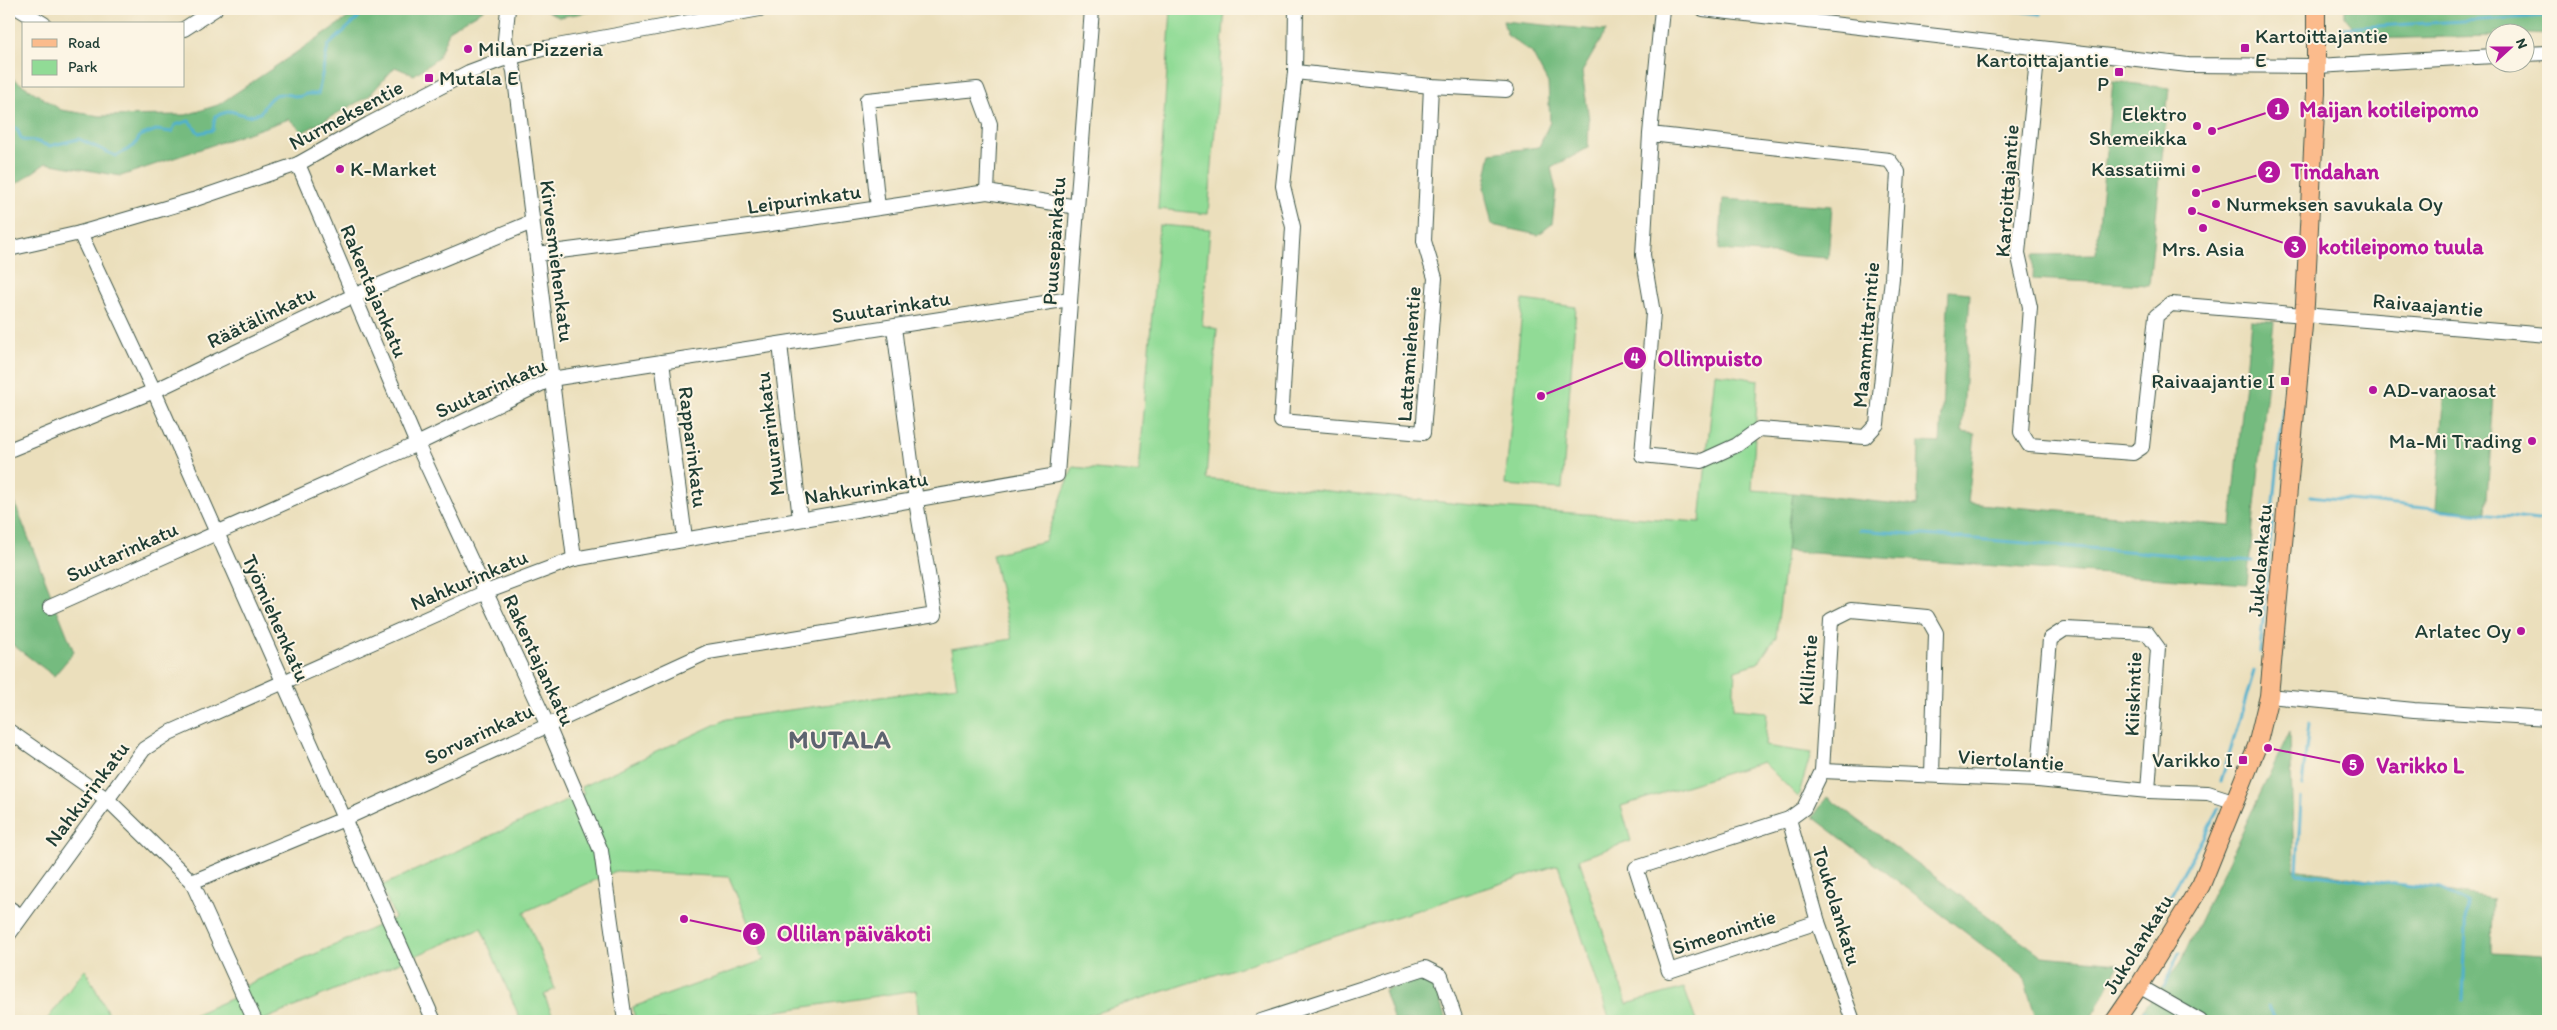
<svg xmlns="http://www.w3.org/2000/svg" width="2557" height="1030" viewBox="0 0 2557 1030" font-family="Itim,sans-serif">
<rect width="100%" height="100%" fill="#fcf5e5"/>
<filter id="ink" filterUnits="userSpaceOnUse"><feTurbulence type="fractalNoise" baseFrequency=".02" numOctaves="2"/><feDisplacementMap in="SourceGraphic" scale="10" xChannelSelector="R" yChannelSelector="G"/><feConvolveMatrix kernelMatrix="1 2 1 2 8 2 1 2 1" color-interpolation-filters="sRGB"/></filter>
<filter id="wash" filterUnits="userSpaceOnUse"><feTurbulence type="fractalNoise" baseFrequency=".0096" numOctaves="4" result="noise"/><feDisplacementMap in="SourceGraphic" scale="20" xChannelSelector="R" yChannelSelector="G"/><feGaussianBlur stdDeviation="1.12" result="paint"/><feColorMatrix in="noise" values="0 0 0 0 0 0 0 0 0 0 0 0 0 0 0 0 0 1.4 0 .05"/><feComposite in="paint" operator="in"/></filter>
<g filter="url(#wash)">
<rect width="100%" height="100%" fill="#ebdfbc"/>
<g fill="#91db96" stroke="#588c65">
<polygon points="1171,9 1225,9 1208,214 1158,209"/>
<polygon points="1159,225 1210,229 1202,325 1217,329 1206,479 1502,508 1700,522 1715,373 1758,380 1752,490 1793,493 1776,637 1758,663 1735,670 1733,709 1767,712 1765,746 1811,753 1798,797 1763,762 1621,806 1631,841 1579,859 1627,1004 1684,988 1696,1021 1610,1021 1558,865 1071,1021 919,1021 916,990 714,1021 635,1021 633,1007 764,960 729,877 616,871 524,912 555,989 544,995 555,1021 521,1021 481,928 261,1021 179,1021 235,997 233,991 395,918 381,886 584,793 581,787 727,719 957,686 951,649 1012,639 992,554 1045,541 1073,467 1139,473"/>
<polygon points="1523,300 1576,307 1562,489 1505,485"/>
<polygon points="85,969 112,1021 46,1021"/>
</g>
<g fill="#74bb7f" stroke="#4a7c5a">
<polygon points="361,9 485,9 450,29 438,58 414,75 395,67 369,96 303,132 289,119 121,176 46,163 9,189 11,135 9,134 9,76 61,110 100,116 186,115 218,105"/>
<polygon points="544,9 606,9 559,17"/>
<polygon points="2345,9 2548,9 2548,35 2494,32 2494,36 2363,39 2345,17"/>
<polygon points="1503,21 1606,31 1582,72 1589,120 1588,148 1551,168 1556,190 1552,224 1538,235 1492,225 1484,188 1491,153 1539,147 1550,122 1548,83 1532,53 1507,35"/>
<polygon points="2113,81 2169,88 2149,285 2033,279 2034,255 2096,254"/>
<polygon points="1723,199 1832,206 1828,258 1719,250"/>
<polygon points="1949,291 1970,293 1962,432 1975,434 1968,503 2231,526 2251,320 2274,321 2247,584 1786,551 1793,493 1917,506 1919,442 1940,443"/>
<polygon points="2445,389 2494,395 2486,513 2436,508"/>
<polygon points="9,489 74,652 54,676 9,642"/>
<polygon points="2290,731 2294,869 2493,898 2492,953 2543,956 2546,986 2548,987 2548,1021 2134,1021 2179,965"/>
<polygon points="1827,797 2042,956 2119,963 2096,1011 2087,1021 2037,1021 2023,976 1813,817"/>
<polygon points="1421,977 1435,984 1446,1021 1394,1021 1384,990"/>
</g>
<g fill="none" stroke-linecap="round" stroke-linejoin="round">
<g stroke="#50b1ce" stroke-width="3">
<polyline points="2003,9 2041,14"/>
<polyline points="2343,28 2548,16"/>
<path d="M9,126L17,129L22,140L35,141L49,146L79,139L116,156L134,146L140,136L156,130L172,132L175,125L189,121L199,133L213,130L215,116L230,111L248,116L260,113C272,92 277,91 299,97L306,94H318L328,46L358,18L362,9"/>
<polyline points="2310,496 2548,521"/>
<polyline points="1860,530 2252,561"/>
<polyline points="2260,652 2283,408"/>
<polyline points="2221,781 2254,671"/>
<polyline points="2302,786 2309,724"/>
<polyline points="2301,798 2297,873 2440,889 2467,902 2463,1000"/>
<polyline points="2150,933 2219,808"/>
<polyline points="2163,987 2179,953"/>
<polyline points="2268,1006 2276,1021"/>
<polyline points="2134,1021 2145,1011"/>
</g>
</g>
</g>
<g filter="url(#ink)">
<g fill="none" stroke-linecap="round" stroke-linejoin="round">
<defs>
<g id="minor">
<polyline points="19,9 44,24"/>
<polyline points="508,9 505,39 514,71 574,559"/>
<polyline points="1296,9 1295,72 1283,186 1293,227 1281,421 1423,433 1435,278 1424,241 1431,86"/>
<polyline points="1703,9 2188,65 2317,66 2494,56"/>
<polyline points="184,29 215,9"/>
<polyline points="2038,49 2018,253 2030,307 2021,432 2029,445 2133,453 2142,447 2156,316 2171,304 2548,335"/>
<polyline points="2524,54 2548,53"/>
<polyline points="1295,72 1431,86 1506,90"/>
<polyline points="1650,134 1889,160 1898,172 1892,278 1877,424 1865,437 1759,429 1737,445 1702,461 1642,455 1653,313 1643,255 1650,134 1662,9"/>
<polyline points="298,164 417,444 547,724 601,851 625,1021"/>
<polyline points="878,208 867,100 977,89 990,124 987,192"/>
<polyline points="80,233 154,391 434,1021"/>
<polyline points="9,249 80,233 193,200 298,164 369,124 469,72 501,60 546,48 760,9"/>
<polyline points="537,254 764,225 987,192 1077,207"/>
<polyline points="780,344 800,519"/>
<polyline points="662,362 685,538"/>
<polyline points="9,450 154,391 353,296 532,222"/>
<polyline points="50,607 417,444 551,379 1070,299"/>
<polyline points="2269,696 2414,710 2548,718"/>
<polyline points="9,731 108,800 192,882 255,1021"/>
<polyline points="1822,771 1831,620 1851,610 1927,617 1936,633 1932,775"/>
<polyline points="2038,780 2050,639 2065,629 2147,633 2158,648 2148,791"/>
<polyline points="1789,819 1636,868 1669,971 1818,922"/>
<polyline points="192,882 344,819 708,652 935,615 916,501 894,327"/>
<polyline points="9,908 21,916"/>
<polyline points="9,934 144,749 169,733 486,592 574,559 1057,475 1092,9"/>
<polyline points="2139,986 2200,1021"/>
<polyline points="1261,1021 1425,968 1441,976 1456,1021"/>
<polyline points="1853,1021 1818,922 1789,819 1804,808 1822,771 2038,780 2148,791 2208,793 2236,802"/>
</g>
<polyline id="major" points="2115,1021 2139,986 2201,885 2257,746 2269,696 2305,304 2316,92 2316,9"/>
</defs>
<use href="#minor" stroke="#3e5548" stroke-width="16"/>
<use href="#major" stroke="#3e5548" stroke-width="20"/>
<use href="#minor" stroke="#fff" stroke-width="14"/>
<use href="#major" stroke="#fbbb8c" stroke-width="18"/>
</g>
</g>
<g fill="#b5179e" stroke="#fcf5e5" stroke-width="2">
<rect x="2240" y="43" width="10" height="10" rx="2.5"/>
<circle cx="468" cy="49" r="5"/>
<rect x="2114" y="67" width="10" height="10" rx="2.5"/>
<rect x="424" y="73" width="10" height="10" rx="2.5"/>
<circle cx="2197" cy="126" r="5"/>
<circle cx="340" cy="169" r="5"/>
<circle cx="2196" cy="169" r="5"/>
<circle cx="2216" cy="204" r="5"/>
<circle cx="2203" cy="228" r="5"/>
<rect x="2280" y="376" width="10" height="10" rx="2.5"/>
<circle cx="2373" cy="390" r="5"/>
<circle cx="2532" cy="441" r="5"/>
<circle cx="2521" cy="631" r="5"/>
<rect x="2238" y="755" width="10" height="10" rx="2.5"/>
</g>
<g text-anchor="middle" stroke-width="4" stroke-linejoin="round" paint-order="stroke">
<g font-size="21" fill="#1f3d34" stroke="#fcf5e5" text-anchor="end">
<text x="2255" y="43" text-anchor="start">Kartoittajantie<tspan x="2255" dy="24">E</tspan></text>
<text x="478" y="56" text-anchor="start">Milan Pizzeria</text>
<text x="2109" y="67">Kartoittajantie<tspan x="2109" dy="24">P</tspan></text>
<text x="439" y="85" text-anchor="start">Mutala E</text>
<text x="2187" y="121">Elektro<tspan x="2187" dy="24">Shemeikka</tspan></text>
<text x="350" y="176" text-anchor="start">K-Market</text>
<text x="2186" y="176">Kassatiimi</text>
<text x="2226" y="211" text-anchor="start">Nurmeksen savukala Oy</text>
<text x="2203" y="256" text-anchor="middle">Mrs. Asia</text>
<text x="2275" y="388">Raivaajantie I</text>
<text x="2383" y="397" text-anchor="start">AD-varaosat</text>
<text x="2522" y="448">Ma-Mi Trading</text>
<text x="2511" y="638">Arlatec Oy</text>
<text x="2233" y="767">Varikko I</text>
</g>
<g font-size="21" fill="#1f3d34" stroke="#fcf5e5">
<text transform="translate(346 115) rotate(-28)" y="7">Nurmeksentie</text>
<text transform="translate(2007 191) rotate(-86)" y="7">Kartoittajantie</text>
<text transform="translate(804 199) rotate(-8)" y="7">Leipurinkatu</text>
<text transform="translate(1054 241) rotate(-86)" y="7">Puusepänkatu</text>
<text transform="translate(557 261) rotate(83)" y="7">Kirvesmiehenkatu</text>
<text transform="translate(374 291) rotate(67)" y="7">Rakentajankatu</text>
<text transform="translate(2428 305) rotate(5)" y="7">Raivaajantie</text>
<text transform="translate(891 307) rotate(-9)" y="7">Suutarinkatu</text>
<text transform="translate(261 317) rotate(-26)" y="7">Räätälinkatu</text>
<text transform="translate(1866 335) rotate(-85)" y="7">Maanmittarintie</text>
<text transform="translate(1409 354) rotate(-86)" y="7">Lattamiehentie</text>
<text transform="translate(491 388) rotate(-24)" y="7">Suutarinkatu</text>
<text transform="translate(770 434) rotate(-97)" y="7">Muurarinkatu</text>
<text transform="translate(693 447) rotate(83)" y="7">Rapparinkatu</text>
<text transform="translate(866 488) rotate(-9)" y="7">Nahkurinkatu</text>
<text transform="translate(122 552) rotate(-24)" y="7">Suutarinkatu</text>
<text transform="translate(2260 560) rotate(-85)" y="7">Jukolankatu</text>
<text transform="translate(469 580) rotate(-23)" y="7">Nahkurinkatu</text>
<text transform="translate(276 618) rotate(66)" y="7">Työmiehenkatu</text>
<text transform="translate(539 660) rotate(65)" y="7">Rakentajankatu</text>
<text transform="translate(1808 670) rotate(-86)" y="7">Killintie</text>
<text transform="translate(2133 694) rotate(-88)" y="7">Kiiskintie</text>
<text transform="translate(479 734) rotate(-25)" y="7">Sorvarinkatu</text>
<text transform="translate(2011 760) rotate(4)" y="7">Viertolantie</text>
<text transform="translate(87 794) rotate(-53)" y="7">Nahkurinkatu</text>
<text transform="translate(1837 906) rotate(73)" y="7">Toukolankatu</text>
<text transform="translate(1724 932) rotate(-18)" y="7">Simeonintie</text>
<text transform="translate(2138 944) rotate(-58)" y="7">Jukolankatu</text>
</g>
<g font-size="26" font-weight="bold" letter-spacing="1" fill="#5d6470" stroke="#fcf5e5">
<text x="840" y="748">MUTALA</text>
</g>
</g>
<path fill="none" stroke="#b5179e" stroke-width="2" d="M2212 131L2278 109M2196 193L2269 172M2192 211L2295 247M1541 396L1635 358M2268 748L2353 765M684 919L754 934"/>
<g fill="#b5179e" stroke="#fcf5e5" stroke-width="2">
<circle cx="2212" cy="131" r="5"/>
<circle cx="2196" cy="193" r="5"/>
<circle cx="2192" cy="211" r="5"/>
<circle cx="1541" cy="396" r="5"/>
<circle cx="2268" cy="748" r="5"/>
<circle cx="684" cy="919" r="5"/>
<circle cx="2278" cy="109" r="12"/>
<circle cx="2269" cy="172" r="12"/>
<circle cx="2295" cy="247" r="12"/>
<circle cx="1635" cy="358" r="12"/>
<circle cx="2353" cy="765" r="12"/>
<circle cx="754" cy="934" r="12"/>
</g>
<g font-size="15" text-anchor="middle" font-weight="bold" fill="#fff">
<text x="2278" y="114">1</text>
<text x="2269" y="177">2</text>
<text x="2295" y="252">3</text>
<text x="1635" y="363">4</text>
<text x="2353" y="770">5</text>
<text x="754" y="939">6</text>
</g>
<g font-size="22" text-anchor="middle" font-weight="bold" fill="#b5179e" stroke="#fcf5e5" stroke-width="4" stroke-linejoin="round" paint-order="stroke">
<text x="2389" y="117">Maijan kotileipomo</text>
<text x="2335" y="179">Tindahan</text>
<text x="2401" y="254">kotileipomo tuula</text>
<text x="1710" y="366">Ollinpuisto</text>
<text x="2420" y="773">Varikko L</text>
<text x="854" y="941">Ollilan päiväkoti</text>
</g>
<rect width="2557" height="1030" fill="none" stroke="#fcf5e5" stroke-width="30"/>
<rect x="22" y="22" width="162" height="65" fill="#fcf5e5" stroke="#a4ab9e"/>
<rect x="32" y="39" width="25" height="8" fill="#fbbb8c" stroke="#a4ab9e"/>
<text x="68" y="48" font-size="15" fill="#1f3d34">Road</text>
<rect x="32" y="60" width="25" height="15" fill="#91db96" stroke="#a4ab9e"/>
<text x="68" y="72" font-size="15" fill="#1f3d34">Park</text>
<g transform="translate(2510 48) rotate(69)"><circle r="24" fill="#fcf5e5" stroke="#a4ab9e"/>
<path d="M0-4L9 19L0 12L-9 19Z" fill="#b5179e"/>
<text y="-8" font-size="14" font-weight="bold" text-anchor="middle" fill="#1f3d34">N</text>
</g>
</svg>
